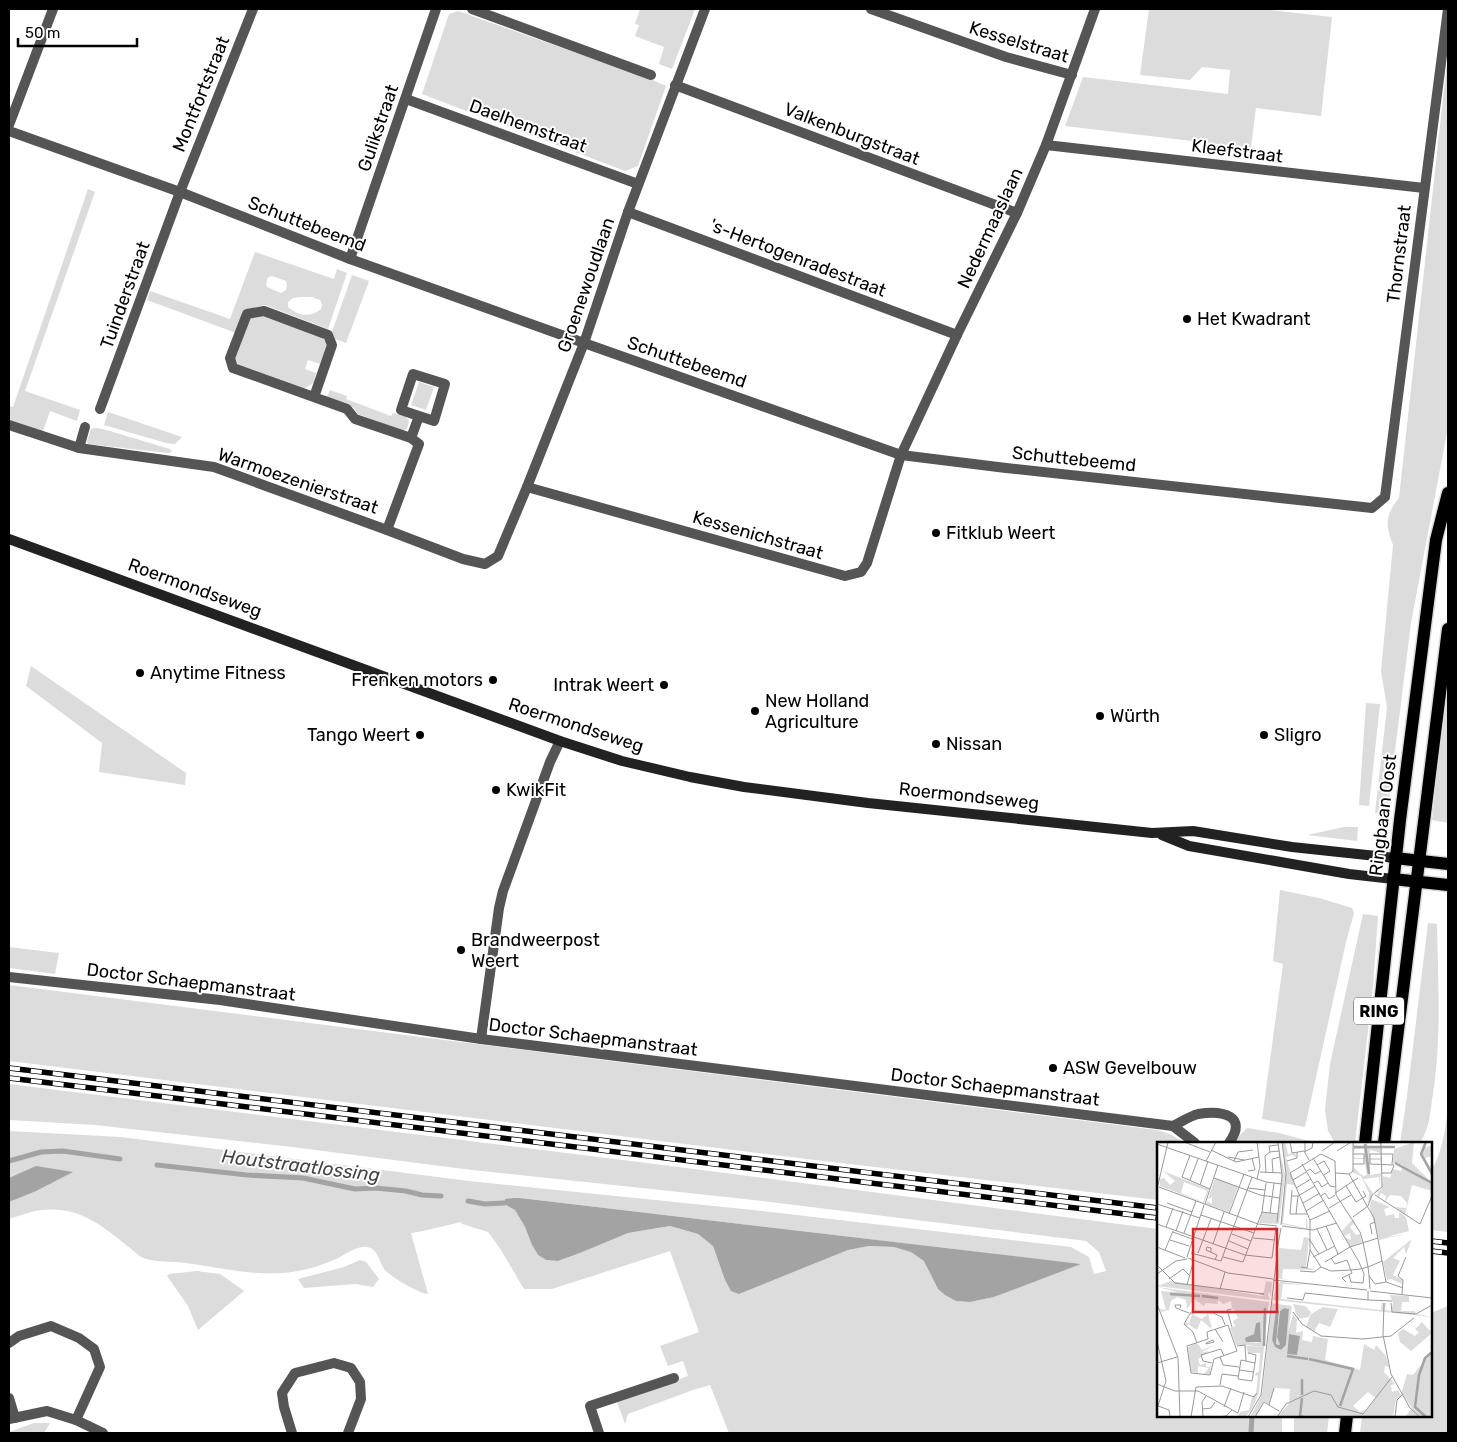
<svg xmlns="http://www.w3.org/2000/svg" width="1457" height="1442" viewBox="0 0 1457 1442" font-family="Rubik,sans-serif">
<rect width="100%" height="100%" fill="#fff"/>
<g fill="#dcdcdc" fill-rule="evenodd">
<polygon points="640,9 695,9 672,69 659,64 664,47 635,36 639,25 635,24"/>
<polygon points="1149,9 1262,9 1332,17 1321,116 1256,108 1251,148 1065,126 1083,77 1228,94 1230,70 1202,67 1190,80 1140,75"/>
<polygon points="458,11 653,80 666,86 638,166 625,171 422,94 449,14"/>
<path d="M1448,53V427L1411,623L1387,815L1375,813L1387,707L1381,671L1393,545C1385,525 1385,515 1399,498Z"/>
<polygon points="88,189 95,192 25,391 80,410 77,421 50,411 43,431 9,420 9,406 13,407"/>
<path d="M255,252L334,279L337,269L347,273L328,329L265,305L246,310L236,333L147,300L150,291L230,319ZM272,276L286,281L287,284L286,290L281,293L267,287L266,284L268,277ZM301,297H312L320,300L322,304L321,309C311,318 298,316 288,307V302L293,298Z"/>
<polygon points="352,275 369,281 346,343 335,339 332,332"/>
<polygon points="264,315 322,337 327,344 320,364 308,360 305,369 316,373 313,383 304,389 239,366 234,356 249,319"/>
<polygon points="419,382 434,387 426,410 411,405"/>
<polygon points="330,390 347,396 346,399 391,416 393,413 406,417 409,421 407,429 402,431 358,414 354,408 327,397"/>
<polygon points="108,412 182,437 175,444 166,443 104,425"/>
<polygon points="95,428 103,429 170,449 172,452 168,453 88,444 87,441 91,429"/>
<polygon points="31,666 186,773 185,785 99,772 102,743 26,686"/>
<polygon points="1448,676 1448,823 1432,820"/>
<polygon points="1366,703 1380,704 1369,806 1359,805"/>
<polygon points="1344,827 1358,827 1357,841 1307,835"/>
<polygon points="1280,890 1319,898 1352,908 1354,913 1346,942 1305,1127 1262,1119 1283,964 1273,961"/>
<polygon points="1363,914 1378,916 1373,987 1355,1143 1335,1143 1328,1131 1325,1110 1330,1064"/>
<path d="M1428,923L1437,924C1438,982 1442,1041 1432,1100C1430,1117 1429,1128 1420,1143H1400L1407,1096Z"/>
<polygon points="9,947 59,953 55,974 9,968"/>
<polygon points="9,985 1157,1130 1170,1134 1185,1143 1158,1143 1158,1200 815,1160 9,1061"/>
<path d="M9,1084L655,1164L1158,1229V1416H1282V1433H729L710,1385L693,1390L628,1414L625,1424L617,1402L688,1376L683,1361L668,1366L660,1346L699,1332L670,1251L552,1289H524L501,1250L488,1232L462,1224L461,1222L423,1231L411,1233L428,1294C420,1294 391,1277 385,1270C379,1263 379,1249 367,1247C357,1245 345,1255 336,1259C326,1263 314,1268 303,1270C263,1279 225,1268 186,1263C170,1261 155,1263 141,1257C105,1229 80,1201 31,1212C23,1214 16,1217 9,1219V1202L34,1192L15,1176L9,1178V1131L121,1137L469,1181L753,1210L1071,1247L1089,1257L1094,1274L1106,1271L1099,1252L1086,1241L754,1200L472,1170L284,1146L95,1125L9,1120ZM520,1198L1080,1264L994,1297L970,1302L956,1301L938,1289L924,1260L911,1251L894,1247L869,1246L848,1250L739,1294L725,1280L713,1246L698,1234L670,1226L628,1233L580,1253L558,1261L546,1260L538,1255L532,1245L525,1227L515,1210L504,1204Z"/>
<path d="M1448,1106V1232L1431,1230V1170C1442,1156 1446,1125 1448,1106Z"/>
<polygon points="1247,1128 1279,1133 1313,1142 1314,1143 1232,1143"/>
<polygon points="360,1260 366,1262 379,1279 373,1287 356,1284 304,1288 298,1279 344,1267"/>
<polygon points="197,1271 220,1274 244,1291 198,1330 188,1306 167,1276 169,1274"/>
<polygon points="1448,1306 1448,1433 1360,1433 1362,1416 1431,1416 1431,1355 1436,1350 1431,1354 1431,1313"/>
<polygon points="1294,1416 1329,1416 1327,1433 1294,1433"/>
<polygon points="34,1423 50,1423 44,1433 9,1433 9,1432"/>
</g>
<g fill="#a3a3a3">
<polygon points="36,1166 73,1172 34,1192 9,1202 9,1178"/>
<polygon points="514,1198 520,1198 1081,1264 994,1297 970,1302 956,1301 945,1295 938,1289 924,1261 911,1252 894,1247 869,1246 848,1250 739,1294 731,1291 725,1280 713,1246 698,1234 670,1226 628,1233 580,1253 558,1261 546,1260 538,1255 532,1245 525,1227 515,1210 504,1204 505,1199"/>
</g>
<g fill="none" stroke-linecap="round" stroke-linejoin="round">
<g stroke="#a3a3a3" stroke-width="5">
<polyline points="9,1161 41,1152 63,1151 120,1159"/>
<polyline points="157,1165 247,1175 303,1178 355,1189 375,1188 406,1191 422,1195 441,1196"/>
<polyline points="468,1201 485,1204 504,1203"/>
<polyline points="1251,1433 1252,1416"/>
</g>
<defs>
<g id="primary">
<polyline points="1395,858 1448,864"/>
<polyline points="1393,879 1448,885"/>
<polyline points="1365,1143 1400,820 1436,540 1448,493"/>
<polyline points="1384,1143 1448,629"/>
<polyline points="1345,1433 1347,1416"/>
</g>
</defs>
<use href="#primary" stroke="#dbdbdb" stroke-width="15"/>
<g stroke="#555" stroke-width="10">
<polyline points="472,9 651,75"/>
<polyline points="871,9 1006,57 1072,75"/>
<polyline points="675,85 1017,213"/>
<polyline points="406,99 638,184"/>
<polyline points="9,125 53,9"/>
<polyline points="9,131 180,192 350,259 584,343 901,455 1006,468 1372,508 1385,497 1448,9"/>
<polyline points="1046,145 1424,188"/>
<polyline points="628,212 957,335"/>
<polyline points="350,259 436,9"/>
<polyline points="314,397 332,345 328,335 264,311 247,314 230,358 233,368 347,409 355,419 411,438 419,444 387,530"/>
<polyline points="100,409 180,192 253,9"/>
<polyline points="9,425 79,448 214,467 387,530 463,559 485,564 498,556 527,487 584,343 628,212 705,9"/>
<polyline points="411,438 419,416 434,421 445,384 413,374 401,410 419,416"/>
<polyline points="79,448 85,427"/>
<polyline points="527,487 845,576 861,572 867,563 901,455 957,335 1017,213 1046,145 1095,9"/>
<polyline points="9,977 220,1000 481,1039 1173,1126 1195,1143"/>
<polyline points="481,1039 499,908 503,891 550,762 560,741"/>
<path d="M1173,1126C1181,1122 1190,1116 1198,1114C1221,1110 1249,1115 1229,1143"/>
<polyline points="9,1343 19,1336 51,1326 79,1338 94,1349 100,1367 76,1420"/>
<polyline points="9,1398 15,1418"/>
<polyline points="9,1419 47,1411 76,1420 103,1433"/>
<polyline points="292,1433 284,1407 282,1393 295,1373 334,1363 351,1368 360,1382 361,1399 348,1433"/>
<polyline points="599,1433 590,1406 674,1378"/>
</g>
<g stroke="#222" stroke-width="10">
<polyline points="9,539 560,741 622,761 690,777 744,787 868,803 1152,833 1193,831 1292,847 1395,858"/>
<polyline points="1162,835 1189,846 1349,874 1393,879"/>
</g>
<use href="#primary" stroke="#000" stroke-width="12"/>
<defs>
<g id="rail">
<polyline points="9,1068 1158,1208"/>
<polyline points="9,1078 1158,1218"/>
<polyline points="1431,1241 1448,1243"/>
<polyline points="1431,1251 1448,1253"/>
</g>
</defs>
<use href="#rail" stroke="#000" stroke-width="5.5"/>
<use href="#rail" stroke="#fff" stroke-width="4" stroke-dasharray="11" stroke-linecap="butt"/>
</g>
<g fill="#000" stroke="#fff" stroke-width="2">
<circle cx="1187" cy="319" r="5"/>
<circle cx="936" cy="533" r="5"/>
<circle cx="140" cy="673" r="5"/>
<circle cx="493" cy="680" r="5"/>
<circle cx="664" cy="685" r="5"/>
<circle cx="755" cy="711" r="5"/>
<circle cx="1100" cy="716" r="5"/>
<circle cx="420" cy="735" r="5"/>
<circle cx="1264" cy="735" r="5"/>
<circle cx="936" cy="744" r="5"/>
<circle cx="496" cy="790" r="5"/>
<circle cx="461" cy="950" r="5"/>
<circle cx="1053" cy="1068" r="5"/>
</g>
<g text-anchor="middle" stroke-width="4" stroke-linejoin="round" paint-order="stroke">
<rect fill="#fff" stroke="#4c4c4c" stroke-width="1" x="1354" y="997.5" width="50" height="27" rx="4"/>
<g font-size="16" font-weight="bold" fill="#000">
<text x="1379" y="1017">RING</text>
</g>
<g font-size="18" fill="#000" stroke="#fff">
<text transform="translate(1019 42) rotate(17)" y="6">Kesselstraat</text>
<text transform="translate(201 94) rotate(-68)" y="6">Montfortstraat</text>
<text transform="translate(528 126) rotate(20)" y="6">Daelhemstraat</text>
<text transform="translate(378 128) rotate(-71)" y="6">Gulikstraat</text>
<text transform="translate(852 134) rotate(21)" y="6">Valkenburgstraat</text>
<text transform="translate(1237 151) rotate(7)" y="6">Kleefstraat</text>
<text transform="translate(307 224) rotate(21)" y="6">Schuttebeemd</text>
<text transform="translate(990 228) rotate(-65)" y="6">Nedermaaslaan</text>
<text transform="translate(1399 254) rotate(-83)" y="6">Thornstraat</text>
<text transform="translate(798 258) rotate(21)" y="6">'s-Hertogenradestraat</text>
<text transform="translate(586 285) rotate(-71)" y="6">Groenewoudlaan</text>
<text transform="translate(125 295) rotate(-70)" y="6">Tuinderstraat</text>
<text transform="translate(687 362) rotate(19)" y="6">Schuttebeemd</text>
<text transform="translate(1074 459) rotate(6)" y="6">Schuttebeemd</text>
<text transform="translate(298 481) rotate(19)" y="6">Warmoezenierstraat</text>
<text transform="translate(758 535) rotate(16)" y="6">Kessenichstraat</text>
<text transform="translate(195 588) rotate(20)" y="6">Roermondseweg</text>
<text transform="translate(576 725) rotate(18)" y="6">Roermondseweg</text>
<text transform="translate(969 796) rotate(6)" y="6">Roermondseweg</text>
<text transform="translate(1383 815) rotate(-83)" y="6">Ringbaan Oost</text>
<text transform="translate(191 982) rotate(7)" y="6">Doctor Schaepmanstraat</text>
<text transform="translate(593 1037) rotate(7)" y="6">Doctor Schaepmanstraat</text>
<text transform="translate(995 1087) rotate(7)" y="6">Doctor Schaepmanstraat</text>
</g>
<g font-size="18" fill="#000" stroke="#fff" text-anchor="start">
<text x="1197" y="325">Het Kwadrant</text>
<text x="946" y="539">Fitklub Weert</text>
<text x="150" y="679">Anytime Fitness</text>
<text x="483" y="686" text-anchor="end">Frenken motors</text>
<text x="654" y="691" text-anchor="end">Intrak Weert</text>
<text x="765" y="707">New Holland<tspan x="765" dy="21">Agriculture</tspan></text>
<text x="1110" y="722">Würth</text>
<text x="410" y="741" text-anchor="end">Tango Weert</text>
<text x="1274" y="741">Sligro</text>
<text x="946" y="750">Nissan</text>
<text x="506" y="796">KwikFit</text>
<text x="471" y="946">Brandweerpost<tspan x="471" dy="21">Weert</tspan></text>
<text x="1063" y="1074">ASW Gevelbouw</text>
</g>
<g font-size="19" font-style="italic" fill="#444" stroke="#fff">
<text transform="translate(301 1165) rotate(7)" y="7">Houtstraatlossing</text>
</g>
</g>
<g transform="translate(1157 1142)">
<rect width="275" height="275" fill="#fff"/>
<path d="M121,0L128,33L122,82L102,81L105,70L121,73L125,37ZM125,0H128L131,12L138,11L140,16L136,13L129,15L139,47L137,43L130,42L126,81L149,86V73L151,87L124,82L129,36ZM196,0L198,4L207,5L210,0V5L222,6L224,1V11L213,8V16H223L224,13V21L223,18H213V33L224,31L221,51L218,49L222,46V35L206,37L216,51L211,62L212,51L204,34L195,30L197,26L206,34L210,33L207,17H197V21V13L198,16H207V7H198L196,11ZM257,0L255,21L275,41V49L255,43L248,73L238,65L249,66L250,61L244,54L233,53L228,60L229,54L224,51L222,56L220,53L225,46L226,34L233,36L236,27L244,29L246,23L236,21L237,7ZM269,0L268,5L275,4V14L268,16L275,28L273,30L263,12ZM6,29L52,47L47,61L3,44V37L7,36L13,43L18,39ZM27,40L50,49L46,60L24,51ZM58,36L81,45L72,70L49,62L50,59L55,62V55L51,57ZM214,57L233,65L227,67L229,74L237,72L238,76H242V70L249,75L252,89L226,96L252,91L222,98L213,66ZM196,77L202,89L197,81L193,85L199,93L203,92L205,100L193,105L188,95L194,98L193,91L188,94L185,89ZM147,95L152,96L149,125L159,128L126,127L125,136L132,138L120,136L122,106L144,108ZM255,97L249,112L247,105L236,116L243,119L236,133L246,138L245,142L234,137L230,138L226,120ZM14,139L106,154L109,139L115,140L114,155L112,149L111,152L113,158L0,144ZM124,140L148,143L126,142L124,157L224,168L225,161H229L228,168L234,169L236,162L233,153L252,154V160H245L244,169H258L259,172L275,175L116,158L120,141ZM0,145L112,160L107,205L79,203L73,186L78,184L76,179L81,176L77,167L72,169L75,166L74,159L66,162L62,158L60,162L49,161L47,164L37,157L30,167L29,158L20,155L14,159L12,168L4,170L3,167L9,168L4,149L20,150ZM102,180L104,197L101,201L91,200L98,191L99,181ZM115,161L135,164L131,190L136,172L140,178L139,191L146,189L145,198L155,200L156,194L171,197L168,218L203,228L207,202L217,208L219,203L229,214L232,225L228,224L227,230L238,242L234,243L235,250L241,248L244,253L250,232L256,233L275,209V275H248L255,266L246,253L239,257L236,275H120L135,258L132,260L133,247L117,246L112,262L107,259L100,272L94,274L105,252ZM127,166L132,167L129,203L124,208L118,205L115,198L122,169L119,202L123,203L120,195L123,169ZM132,192L143,194L140,213L130,211ZM211,250L219,256L209,269L206,272H203L199,269L205,272L209,267L203,270L196,264ZM136,162L148,164L154,170L152,175L141,177ZM166,165L181,167L173,185L162,181L157,190L149,184L154,172ZM38,169L37,173L45,177L51,172L55,187L44,178L40,188L31,182L29,185L27,181H32L35,173L32,172ZM265,180L275,191L254,209L243,200L241,191L246,187L258,194L262,190L258,187ZM40,201L45,208L60,202L43,211L52,209L41,217L43,223L49,221V225H53L54,222L53,232H47L52,226L46,225L41,224V231L34,230L31,205ZM89,203L107,205L102,250L95,267L88,275H81L83,270L92,268L95,255L99,251L101,234L97,233L102,229L103,211H91Z" fill="#dcdcdc" fill-rule="evenodd"/>
<path d="M127,166L132,167L129,203L124,208L118,205L115,198L119,168L122,169L119,202L123,203L120,195L123,169ZM103,180L104,200H89L88,196L97,192L99,181ZM132,192L143,194L140,213L130,212Z" fill="#a3a3a3"/>
<path fill="none" stroke="#a3a3a3" stroke-width="2.5" d="M269,0L264,12L275,32M208,2L212,32M197,5H238M238,21L275,41M13,152L43,154M45,154L61,156M107,204L108,166M130,214L151,217M152,217L196,227L183,264M145,237V253M145,256L143,274L146,275M269,275L258,265L262,233L268,216L275,210"/>
<path fill="none" stroke="#999" stroke-width="1" d="M27,0L53,10M72,0H92M100,0L103,24L100,37M133,0L135,11L147,9M148,0V11L152,18M0,2L109,40L125,42M121,3L112,4L113,10L122,9M54,8L79,20L102,15M165,9L178,0M180,9L194,0M147,10L155,6L156,0M33,13L25,35L53,47M71,15L87,18M156,16L173,44L178,45M49,19L59,0M77,19L81,10L96,8M130,19L140,16V10M145,22L202,120L207,132L206,141L194,140L192,133M196,22H207V12H196M160,23L167,19L173,29L167,33M91,29L98,28L95,16M150,29L153,27L158,32L164,29M103,30L125,31M109,31L108,14L113,10M116,31L115,17L123,15M179,31L192,32L217,76L229,140L218,142L212,134M225,31H234L237,23L213,22V12H236L235,22M192,32L196,29V0M57,36L103,53L123,56M33,38L41,17M136,38L149,30M157,41L161,39L165,45L171,41M1,43L11,0M43,43L51,19M189,44L199,60L209,54L206,49M2,45L101,82L120,84M91,46L108,48M139,46L154,37M135,48L133,72H150M178,51L201,36M218,53L263,82L275,54M135,54H141L158,44M164,54L168,51L172,57L178,53M10,61L35,70M146,61L163,51M0,62L43,76M48,62L61,23M211,64L215,53L225,45L224,1L217,0M172,66L194,53M149,69L167,58M105,70L121,72M113,71L117,41M72,72L87,32M139,72L141,54M44,73L97,91M196,75L211,64M153,78L173,69M120,80L125,34L121,0M0,82L88,113L115,116L119,85M124,83L129,32L125,0M125,84L156,88L180,81M169,84L181,112M9,85L16,66M160,87L170,108M19,89L26,69M16,90L35,97M27,91L39,59M75,92L94,99M215,92L213,82L218,80M96,96L118,98M152,97L162,112M13,98L32,104M72,99L91,107M56,102L67,70M0,105L28,116M8,108L16,89M54,110V106L50,105L49,108L60,113L58,118M34,111L64,119L95,35M41,111L54,77M119,114L124,86M30,115L47,63M66,115L86,120L105,70L109,41M156,115L178,104M31,116L71,131L116,137M174,116L178,122L190,118L195,131L185,136L189,140M168,120L193,105L221,96M0,123L18,141L107,152H103M144,125L150,126L153,108M143,129L157,130L164,125M0,132L19,119L30,117M12,137L26,127L32,133M116,138L210,148M229,140L246,146M30,143L36,121M63,147L68,130M213,147L212,134L211,125L206,100L203,90L179,53L178,19L164,12L133,31L153,78V108L164,125L174,129L194,128L203,127L211,125L225,119M211,149V158L235,159M213,149L275,156M245,152L246,138L241,134L249,115M130,156L146,158L148,151L211,158M227,161L226,193L234,232L253,266L263,275M234,161L235,170L259,172L275,163M0,162L21,216L23,275M23,166L24,163H18L19,166L32,171M74,167L70,168L75,185M136,170L145,182L164,194L206,197L234,194L257,176M71,183L80,209L57,217L53,233L34,231L30,204L51,197L50,190ZM58,187L66,200M56,198L57,200L49,202V201ZM0,199L9,239L0,267M40,201L36,190L27,182L34,170L56,171L65,175L68,183M80,204L88,203L89,219M91,211L99,213L98,221M63,215L66,223L82,225M84,218L98,221L95,239L81,237ZM0,221L20,215M55,221L46,219L44,213L64,207L67,214M82,228L97,230M0,242L18,249H41L81,271L87,250M63,243L65,232L81,234M112,263L117,246M1,264L12,268L13,275M67,265L74,246M46,267L54,266L58,260M34,275L39,245L65,244L97,255L100,251M46,275L45,260L49,254M60,275L69,274L75,268M91,275L104,253L120,113M98,275L107,260L122,269M120,275L129,262L157,249L174,253L181,265L206,272L235,235M238,275L240,258L245,253"/>
<path fill="#d62828" fill-opacity="0.15" stroke="#d62828" stroke-width="2.5" d="M36,87H120V170H36Z"/>
<rect width="275" height="275" fill="none" stroke="#000" stroke-width="2.5"/>
</g>
<rect width="1457" height="1442" fill="none" stroke="#000000" stroke-width="20"/>
<path d="M18 38v8h119v-8" fill="none" stroke="#000000" stroke-width="2.5"/>
<text x="25" y="38" font-size="15" fill="#000000" stroke="#ffffff" stroke-width="4" paint-order="stroke">50 m</text>
</svg>
